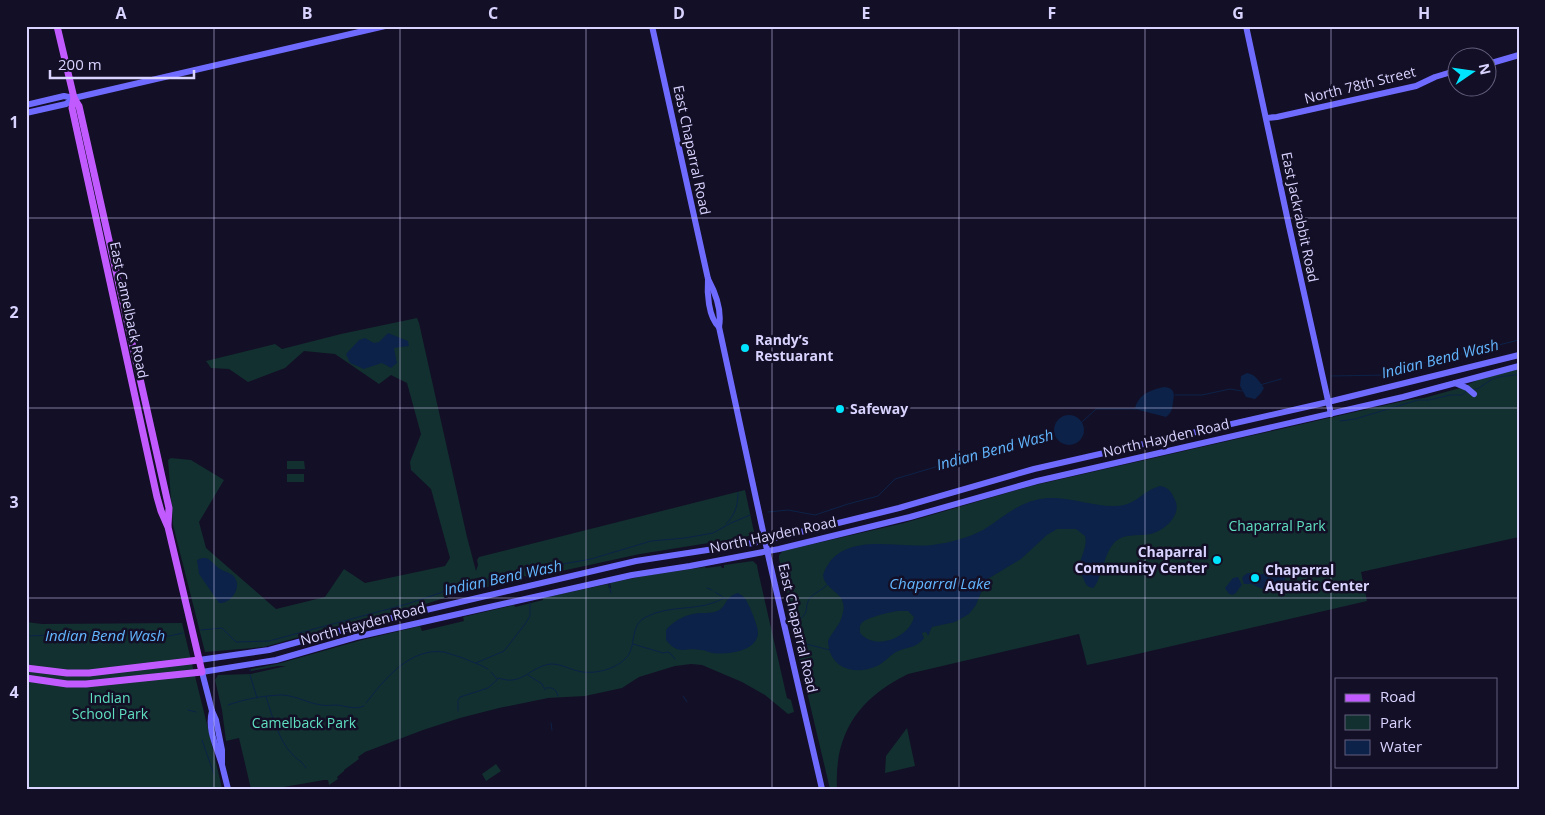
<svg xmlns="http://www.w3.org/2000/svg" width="1545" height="815" viewBox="0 0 1545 815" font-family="'Open Sans',sans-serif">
<rect width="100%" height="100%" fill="#130f26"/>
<g fill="#12302f">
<polygon points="417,318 419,323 467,537 476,571 478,565 477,560 479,557 745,490 754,532 749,536 740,538 640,554 534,577 528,578 525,576 492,584 492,586 454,595 416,607 363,619 264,647 205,652 173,525 168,460 171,458 191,460 224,480 199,522 206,548 276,609 325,597 344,569 365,583 445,566 450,558 431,489 411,470 410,462 421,434 407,383 391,375 379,384 335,354 304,351 285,368 248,382 229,369 211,368 206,361 275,344 282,349 341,334"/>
<path d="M1519,369V537L1361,572L1367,601L1120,658L1087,665L1079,634L908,674C859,698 834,733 837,789H830L789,616L786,589L779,559V555L783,551L904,523L1031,486L1320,420L1408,400L1424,398L1460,388L1480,379Z"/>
<polygon points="287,461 304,461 305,469 287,469"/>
<rect x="287" y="474" width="17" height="8"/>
<path d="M753,561L757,565L758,571L787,698L791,700L794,712L788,714L765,695L742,682L702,665L691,664L675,666L639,677L622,688L585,696L548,698L499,708L460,718L423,730L365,752L358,757L359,759L344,770V771L337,777L338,779L329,785L328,780H324L278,788C270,785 260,789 251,789L239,738L226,741L222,710L215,680L218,675L251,674L286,666H278L251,671V669L281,663L358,641L420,626L422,631L464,621L463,617L514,605L515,607L543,600V598L608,584L609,588H611L610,583L644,576L705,567L706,568L721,566L722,568H724V565Z"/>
<path d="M26,622L42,624L182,623C195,678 210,733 222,789H26Z"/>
<polygon points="907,728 915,766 885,773 886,756"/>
<polygon points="496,764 501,771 486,781 482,774"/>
</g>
<g fill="#0c2248" fill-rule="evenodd">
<polygon points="388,333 408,341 409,346 394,348 397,363 391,368 382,363 364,369 350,363 346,354 359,340 365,338 374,343 379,342"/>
<path d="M1247,373C1255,374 1259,381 1264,388L1261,393L1255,399L1246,397L1240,386L1241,376Z"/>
<path d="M1164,387C1174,388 1175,393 1173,402C1172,410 1172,412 1166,417L1135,409C1138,394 1151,390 1164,387Z"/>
<circle cx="1069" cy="430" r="15"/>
<path d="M1160,486C1168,487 1171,491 1174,498C1183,512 1168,528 1154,533C1141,537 1125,532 1114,543C1103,555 1101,582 1093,588C1087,587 1086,585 1084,580C1083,577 1080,573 1080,569C1079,557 1088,548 1085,536L1076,529H1057L1047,535L1021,559L986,580L976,605L969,614L955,622L932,627L928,636L926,632L922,633L924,638C917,648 907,647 896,652C889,656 884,663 877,666C855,676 829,669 828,641C832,632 840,625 842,616C850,591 825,593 823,575C839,529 895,549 932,545C948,543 968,538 983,530C1000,520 1016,504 1036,500C1062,493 1090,507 1116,506C1135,506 1144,490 1160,486ZM900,611H908L914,617C909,638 875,651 860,633C860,630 859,627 861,624C864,618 893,611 900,611Z"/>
<path d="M202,558C203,558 205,558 206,558C212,560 216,567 222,570C226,572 233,574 235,578C242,589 230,604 219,603L199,574L197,560Z"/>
<path d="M1275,569L1285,574V580L1282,584L1265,590L1251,584H1244L1242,578C1249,570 1249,574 1257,575C1262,575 1270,571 1275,569Z"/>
<path d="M1238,577L1242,585C1237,589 1237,597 1229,594L1225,588L1233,578Z"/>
<path d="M738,593C747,597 749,606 753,615C755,621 758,627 758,634C756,652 726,655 712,653C708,652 705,650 701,650C685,647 678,656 666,640V630C671,623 684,615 693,614C701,612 710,614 717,611C728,607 723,597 738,593Z"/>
</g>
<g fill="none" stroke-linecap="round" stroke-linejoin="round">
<g stroke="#0c2248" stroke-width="1">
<polyline points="1331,376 1387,375 1424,363 1519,340"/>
<polyline points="1260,385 1281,379"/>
<path d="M1474,390C1482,388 1487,381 1495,378C1501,376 1511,376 1519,374"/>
<polyline points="1175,395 1202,395 1230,389 1242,391"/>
<polyline points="1340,421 1355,419 1418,400 1429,400 1450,395 1462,395 1467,391"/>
<polyline points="1081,423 1096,409 1136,409"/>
<polyline points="768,512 788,510 815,515 848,504 878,496 895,479 942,465 962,457 1054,435"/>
<path d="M726,524C735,515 738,506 738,493"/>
<polyline points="609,584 611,593"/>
<polyline points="707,588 712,590"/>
<polyline points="715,592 723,597"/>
<path d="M796,621C812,613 803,607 810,598C814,593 822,590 827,585"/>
<polyline points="201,630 222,628 236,642 269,641 407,604 440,593 447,589 519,572 591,559 651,541 685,538 713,533 731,523 750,515"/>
<polyline points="26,636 111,633 169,636 183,633"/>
<polyline points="802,643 830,650"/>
<polyline points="633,644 663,653 668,652 671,654 675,659"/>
<polyline points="476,663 504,651 525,624 530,616 530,603"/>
<polyline points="250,669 250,671"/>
<polyline points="491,672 497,679"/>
<polyline points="250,675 257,698"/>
<polyline points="528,675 542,684 545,690"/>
<path d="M546,688C553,687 556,689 558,696"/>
<polyline points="683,696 687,702"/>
<polyline points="266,697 275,725"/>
<path d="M366,703C384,680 410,647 444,652C450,654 457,656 463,658C471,662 480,664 488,669"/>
<path d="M228,705C245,699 266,695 283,695C296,696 308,703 321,705C326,706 331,705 337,705C346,706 354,710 364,706"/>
<polyline points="188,710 196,712"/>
<path d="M458,711V700L460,697L488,688L499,678C522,687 531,665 552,664C561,664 569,669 578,671C592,675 614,670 625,659C638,647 628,626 646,617C670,604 701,612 724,598L727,599"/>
<polyline points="551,723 552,730"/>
<path d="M277,729C281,738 285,747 292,754C297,760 301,760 306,768"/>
<polyline points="202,740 214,774"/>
</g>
<g stroke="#6f6bff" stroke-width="6">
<path d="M652,26L708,279C715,292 722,311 719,327L769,559L822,789"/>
<polyline points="1246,26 1289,226 1331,414"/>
<polyline points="1488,64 1519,55"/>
<polyline points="26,105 64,96 74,98"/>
<polyline points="26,113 66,104 74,98 100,92 385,26"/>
<polyline points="1266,118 1277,117 1416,86 1435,77 1458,70"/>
<path d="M708,279C707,292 708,317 719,327"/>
<polyline points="1455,383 1467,388 1474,394"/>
<polyline points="199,660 269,650 353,627 636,561 753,543 822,527 899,508 1034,469 1328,402 1519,355"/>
<path d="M212,711C207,730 217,747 222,765C224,773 226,781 228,789"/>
<polyline points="222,763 222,750 216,720 212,711 202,672 276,660 356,637 632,575 690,566 779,549 910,517 1037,481 1403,397 1519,366"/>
</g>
<g stroke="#c25bff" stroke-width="7">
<polyline points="57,26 74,98 79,106 169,508 168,525"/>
<polyline points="26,668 67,673 89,673 199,660"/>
<polyline points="26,678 67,684 86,684 202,672 168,527 161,511 157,497 72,108 74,98"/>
</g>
</g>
<path fill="none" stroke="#d9d4ff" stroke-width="1" stroke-opacity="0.55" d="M214,26V789M400,26V789M586,26V789M772,26V789M959,26V789M1145,26V789M1331,26V789M26,218H1519M26,408H1519M26,598H1519"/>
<g fill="#00e5ff" stroke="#130f26" stroke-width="2">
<circle cx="745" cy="348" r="5"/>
<circle cx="840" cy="409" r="5"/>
<circle cx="1217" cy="560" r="5"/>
<circle cx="1255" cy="578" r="5"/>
</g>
<g text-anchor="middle" stroke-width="5" stroke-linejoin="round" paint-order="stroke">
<g font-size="14" fill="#d9d4ff" stroke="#130f26">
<text transform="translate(1360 85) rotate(-14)" y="5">North 78th Street</text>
<text transform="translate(692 150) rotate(78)" y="5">East Chaparral Road</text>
<text transform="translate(1300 217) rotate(78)" y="5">East Jackrabbit Road</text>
<text transform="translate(129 310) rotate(78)" y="5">East Camelback Road</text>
<text transform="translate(1166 438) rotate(-13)" y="5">North Hayden Road</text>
<text transform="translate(773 535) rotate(-12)" y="5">North Hayden Road</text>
<text transform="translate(363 624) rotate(-15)" y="5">North Hayden Road</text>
<text transform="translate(798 628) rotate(77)" y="5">East Chaparral Road</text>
</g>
<g font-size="14" font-weight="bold" fill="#d9d4ff" stroke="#130f26" text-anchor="start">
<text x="755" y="345">Randy’s<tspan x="755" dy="16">Restuarant</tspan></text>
<text x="850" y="414">Safeway</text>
<text x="1207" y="557" text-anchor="end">Chaparral<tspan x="1207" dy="16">Community Center</tspan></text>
<text x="1265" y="575">Chaparral<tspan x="1265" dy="16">Aquatic Center</tspan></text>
</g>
<g font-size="14" fill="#5fe0c0" stroke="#130f26">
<text x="1277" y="531">Chaparral Park</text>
<text x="110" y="703">Indian<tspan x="110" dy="16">School Park</tspan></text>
<text x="304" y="728">Camelback Park</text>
</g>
<g font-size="15" font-style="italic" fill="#62b6ff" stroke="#130f26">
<text transform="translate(1440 359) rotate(-14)" y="5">Indian Bend Wash</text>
<text transform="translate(995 450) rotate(-15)" y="5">Indian Bend Wash</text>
<text transform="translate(503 578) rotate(-12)" y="5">Indian Bend Wash</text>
<text x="940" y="589">Chaparral Lake</text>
<text x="105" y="641">Indian Bend Wash</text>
</g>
</g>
<rect width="1545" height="815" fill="none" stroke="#130f26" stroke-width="55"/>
<rect x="1335" y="678" width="162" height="90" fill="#130f26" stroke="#625e7d"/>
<rect x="1345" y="694" width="25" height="8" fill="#c25bff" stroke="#625e7d"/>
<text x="1380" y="702" font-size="15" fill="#d9d4ff">Road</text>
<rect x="1345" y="715" width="25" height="15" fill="#12302f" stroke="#625e7d"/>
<text x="1380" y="728" font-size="15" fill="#d9d4ff">Park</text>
<rect x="1345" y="740" width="25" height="15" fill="#0c2248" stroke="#625e7d"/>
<text x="1380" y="752" font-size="15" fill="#d9d4ff">Water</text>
<g transform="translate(1472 72) rotate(77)"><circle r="24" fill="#130f26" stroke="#625e7d"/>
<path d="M0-4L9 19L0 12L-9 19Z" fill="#00e5ff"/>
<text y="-8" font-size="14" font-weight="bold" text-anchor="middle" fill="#d9d4ff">N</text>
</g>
<path d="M50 70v8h144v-8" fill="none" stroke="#d9d4ff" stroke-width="2.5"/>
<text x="58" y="70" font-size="15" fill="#d9d4ff" stroke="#130f26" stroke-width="4" paint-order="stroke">200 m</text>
<rect x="28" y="28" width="1490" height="760" fill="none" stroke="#d9d4ff" stroke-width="2"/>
<g font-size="16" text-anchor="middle" font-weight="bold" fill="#d9d4ff">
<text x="121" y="19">A</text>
<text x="307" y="19">B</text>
<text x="493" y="19">C</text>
<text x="679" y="19">D</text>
<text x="866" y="19">E</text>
<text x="1052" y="19">F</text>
<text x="1238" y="19">G</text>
<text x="1424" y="19">H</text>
<text x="14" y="128">1</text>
<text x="14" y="318">2</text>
<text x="14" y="508">3</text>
<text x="14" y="698">4</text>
</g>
</svg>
